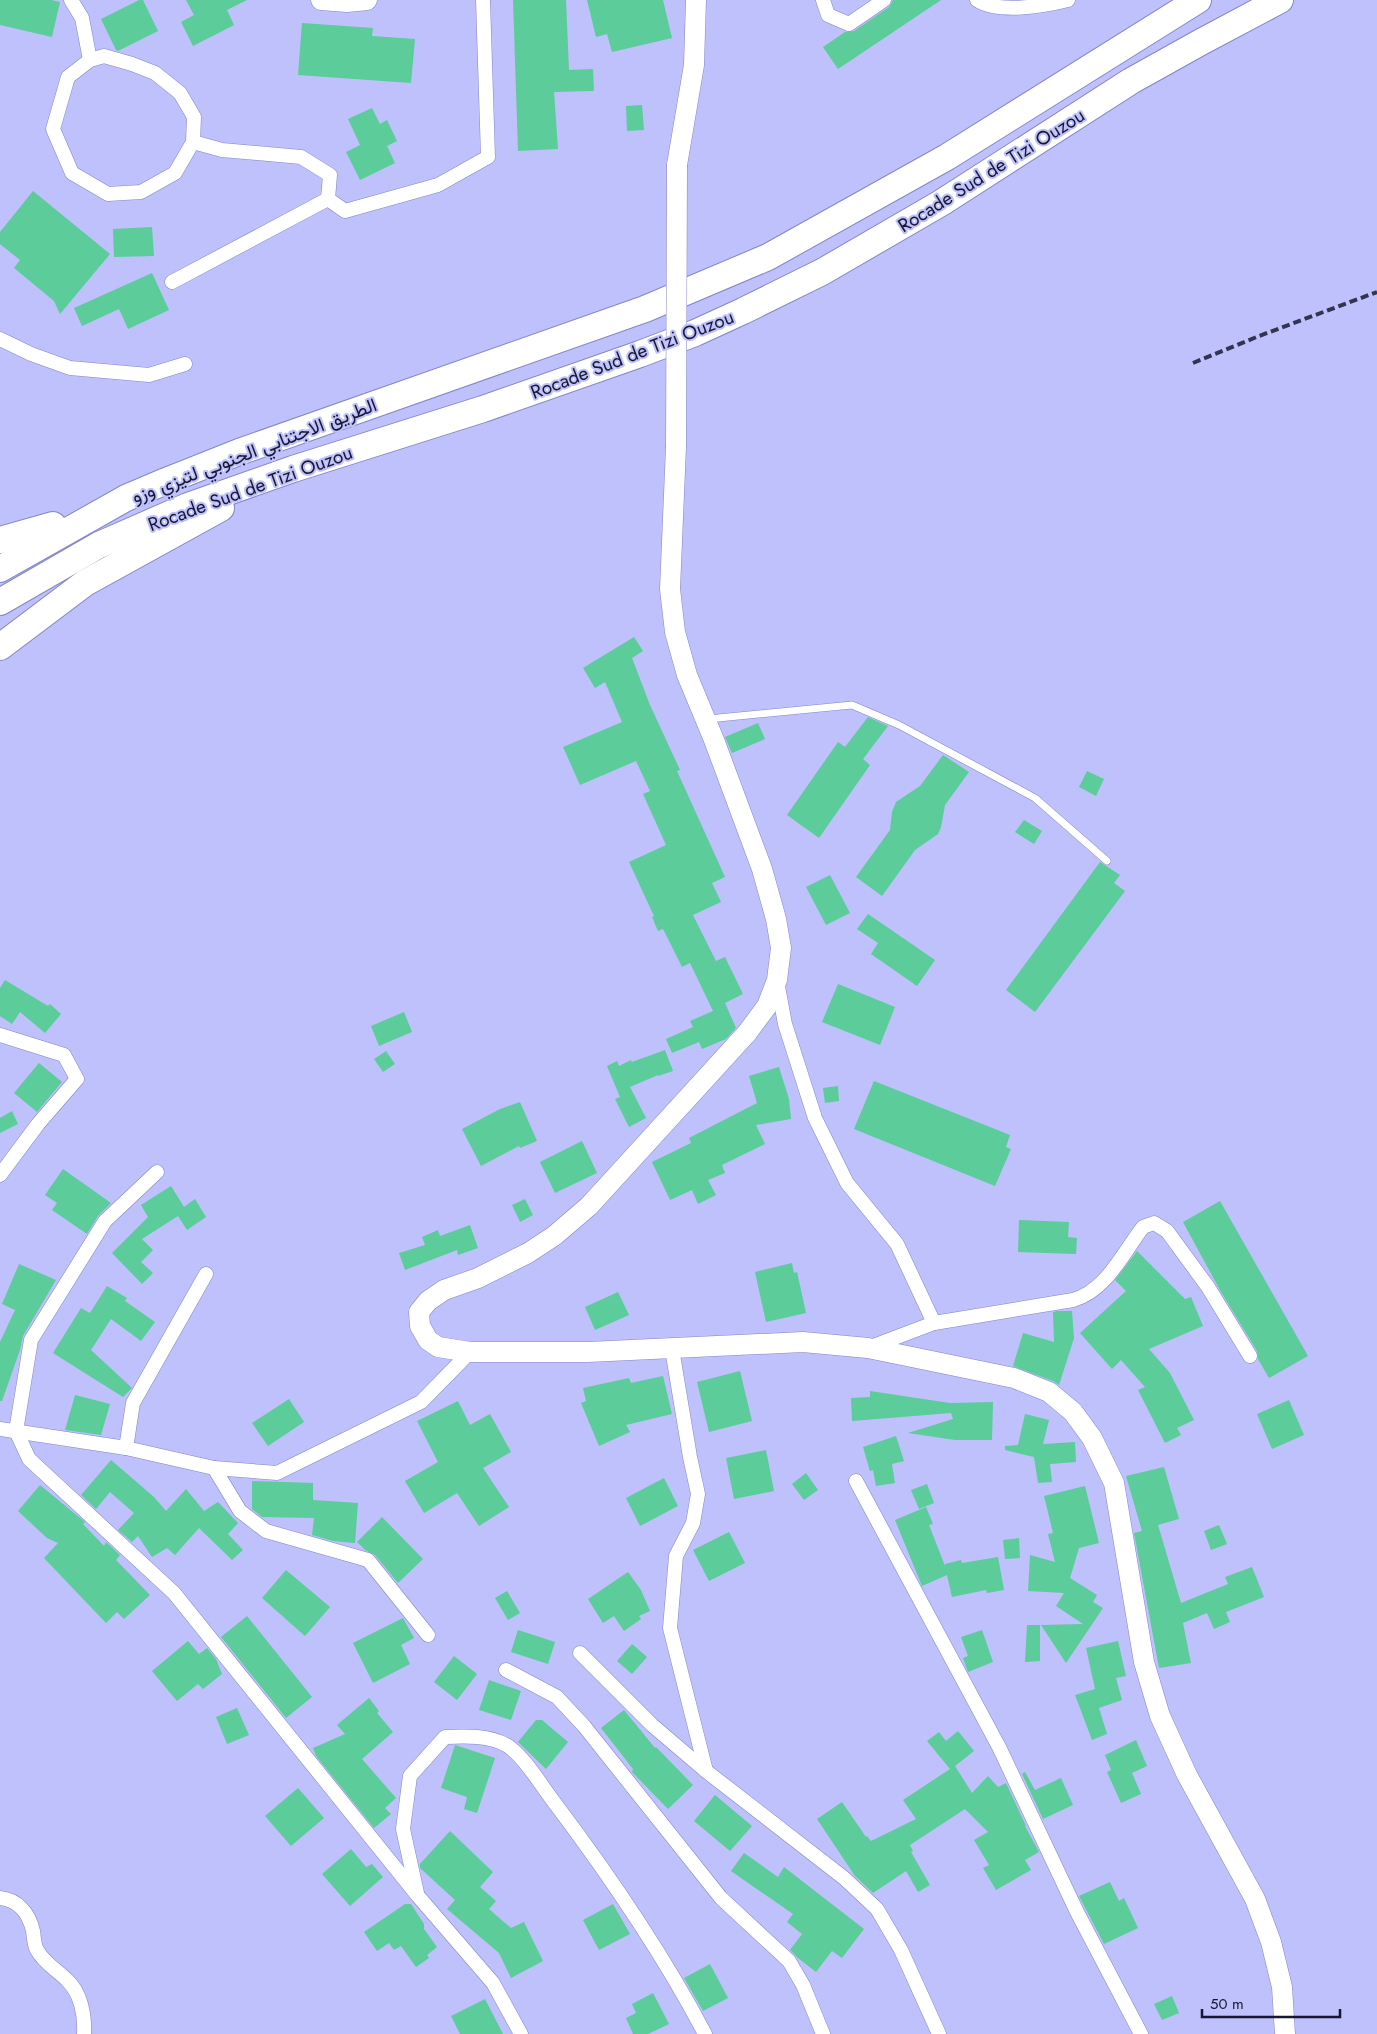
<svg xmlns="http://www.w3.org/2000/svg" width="1377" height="2034" viewBox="0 0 1377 2034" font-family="Jost,Vazirmatn,sans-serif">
<rect width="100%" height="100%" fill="#bec1fb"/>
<g fill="#5bcc9a">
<polygon points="0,0 51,0 60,2 52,37 0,25"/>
<polygon points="139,0 143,0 158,31 118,51 116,50 101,19"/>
<polygon points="186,0 247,0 227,10 234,25 193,46 181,22 194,15"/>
<polygon points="513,0 566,0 569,70 593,69 594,91 554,92 558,149 518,151"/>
<polygon points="587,0 663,0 672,38 612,52 607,34 596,37"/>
<polygon points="893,0 941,0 838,69 823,47 845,32 854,31 889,7"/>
<polygon points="302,23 373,28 372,36 415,39 411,83 298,75"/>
<polygon points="642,105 644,130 627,131 626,106"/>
<polygon points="372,108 380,124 387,120 397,141 387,146 395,163 360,180 346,152 360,145 348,119"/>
<polygon points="33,191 110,254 60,314 54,301 14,268 20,260 0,244 0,232"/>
<polygon points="152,227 154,256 114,257 113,229"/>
<polygon points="152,273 169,310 128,329 119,309 82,326 74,308"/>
<polygon points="634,637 643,651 632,658 650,705 680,770 677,771 725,877 712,883 721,902 693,915 716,961 725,957 743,994 725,1003 736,1028 726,1039 702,1049 699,1042 672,1053 666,1039 693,1027 690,1021 713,1011 690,963 682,967 663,929 658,931 652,917 654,916 629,862 666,845 643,794 650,791 636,761 580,785 563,747 622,722 605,682 595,688 583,668"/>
<polygon points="868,717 888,726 863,759 870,765 819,838 787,815 838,742 845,747"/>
<polygon points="758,723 765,739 732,753 725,737"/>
<polygon points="943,755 969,772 945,805 941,827 938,834 915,850 882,896 856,877 890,830 892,812 896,802 920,786"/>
<polygon points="1087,771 1104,779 1096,796 1079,787"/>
<polygon points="1024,820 1042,831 1034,844 1015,832"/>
<polygon points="1100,862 1120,875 1114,883 1125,891 1035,1012 1006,990"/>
<polygon points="830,875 850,913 826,925 806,887"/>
<polygon points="868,914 935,960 917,986 871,954 878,943 857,929"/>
<polygon points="5,980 48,1006 50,1004 61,1014 45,1033 20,1012 12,1024 0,1016 0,988"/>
<polygon points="838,984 895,1007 880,1045 822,1022"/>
<polygon points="404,1012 412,1032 379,1046 371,1026"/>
<polygon points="665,1050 673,1071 658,1076 658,1075 630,1087 646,1118 629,1127 615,1099 620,1097 607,1066 617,1061 619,1066 631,1060 632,1062"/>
<polygon points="386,1051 395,1064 383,1072 374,1059"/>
<polygon points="39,1063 62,1082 37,1112 14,1093"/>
<polygon points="779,1067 789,1099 791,1119 756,1125 765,1144 722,1165 725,1173 708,1180 716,1195 698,1204 692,1190 670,1200 652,1162 691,1143 689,1138 757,1103 749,1076"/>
<polygon points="874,1081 1010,1135 1006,1147 1011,1149 995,1186 854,1129"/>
<polygon points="838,1086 839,1101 825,1103 823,1088"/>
<polygon points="520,1102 537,1141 520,1148 519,1146 481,1166 462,1129 500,1109"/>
<polygon points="12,1111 18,1124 0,1133 0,1118"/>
<polygon points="582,1141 597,1173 555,1193 540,1162"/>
<polygon points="63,1169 111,1203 98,1216 87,1234 52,1210 57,1203 45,1195"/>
<polygon points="171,1186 184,1207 195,1199 206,1217 187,1230 178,1216 142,1239 153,1250 141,1262 153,1273 142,1284 112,1253 148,1217 141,1205"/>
<polygon points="525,1199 533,1215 520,1222 512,1205"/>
<polygon points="1220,1201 1308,1356 1269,1378 1258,1359 1257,1351 1221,1292 1183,1222"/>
<polygon points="1019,1220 1069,1222 1068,1237 1077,1238 1076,1254 1018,1252"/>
<polygon points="470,1225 478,1248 458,1255 457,1250 405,1270 399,1253 425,1245 422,1237 438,1230 440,1236"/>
<polygon points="1137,1251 1185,1299 1191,1297 1203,1326 1149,1349 1170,1373 1194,1420 1177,1428 1181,1435 1165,1443 1138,1390 1145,1387 1121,1360 1112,1369 1080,1333 1126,1291 1115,1280"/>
<polygon points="792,1263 794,1273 797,1272 806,1313 766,1322 755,1272"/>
<polygon points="19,1264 56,1280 23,1336 20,1350 2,1401 0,1401 0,1342 15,1310 2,1304"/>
<polygon points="107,1286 127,1298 125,1301 155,1322 141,1341 111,1319 91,1350 132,1388 123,1397 53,1353 81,1308 90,1313"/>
<polygon points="618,1292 629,1315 595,1330 585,1307"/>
<polygon points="1057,1311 1072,1311 1074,1338 1059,1385 1053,1381 1013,1366 1023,1333 1054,1342 1053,1312"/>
<polygon points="740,1371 752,1421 709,1432 697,1382"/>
<polygon points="663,1376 672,1414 626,1425 630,1432 599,1446 581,1403 586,1401 583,1388 629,1378 631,1383"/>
<polygon points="870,1391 950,1403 993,1402 992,1440 955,1440 908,1433 953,1419 951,1413 852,1421 851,1398 870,1397"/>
<polygon points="75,1395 110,1404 101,1435 65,1430"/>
<polygon points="289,1399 304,1422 268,1446 252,1423"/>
<polygon points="1289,1400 1304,1435 1272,1449 1257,1414"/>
<polygon points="458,1401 470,1425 490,1414 511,1452 483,1468 509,1507 479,1526 457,1493 424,1513 405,1481 438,1462 417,1421"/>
<polygon points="1025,1414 1049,1420 1043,1444 1075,1442 1076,1462 1050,1464 1052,1482 1038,1483 1034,1457 1005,1450 1005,1446 1018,1445"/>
<polygon points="896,1436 904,1461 892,1464 895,1483 876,1486 873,1470 870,1471 863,1447"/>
<polygon points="766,1450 774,1491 734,1499 726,1458"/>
<polygon points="111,1460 154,1497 166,1511 186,1489 204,1511 218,1502 238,1523 228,1534 243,1550 232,1560 199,1528 175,1555 167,1548 152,1557 138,1536 132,1542 118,1530 134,1513 110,1492 96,1509 81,1495"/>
<polygon points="1164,1467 1179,1519 1158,1525 1181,1603 1228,1584 1225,1577 1252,1567 1264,1597 1226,1612 1230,1622 1214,1629 1207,1613 1183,1623 1191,1663 1159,1668 1134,1533 1142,1531 1126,1476"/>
<polygon points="806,1473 818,1490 804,1500 792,1484"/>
<polygon points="664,1478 678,1506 640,1526 626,1498"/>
<polygon points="252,1481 313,1483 313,1500 358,1503 355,1543 333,1541 312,1535 314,1518 262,1517 252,1509"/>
<polygon points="927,1484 934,1503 919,1509 911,1490"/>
<polygon points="40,1485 85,1522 83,1524 104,1546 106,1542 120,1555 116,1560 150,1595 124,1619 117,1612 106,1623 44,1558 58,1543 47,1538 18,1511"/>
<polygon points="1085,1486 1099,1543 1079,1548 1070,1578 1097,1595 1093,1602 1103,1608 1066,1663 1041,1625 1083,1624 1056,1606 1064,1593 1028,1591 1030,1555 1055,1562 1048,1534 1053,1533 1044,1496"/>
<polygon points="926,1507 933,1524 929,1525 945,1566 945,1564 961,1560 962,1563 998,1557 1004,1590 987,1593 986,1590 952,1597 947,1575 922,1586 895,1520"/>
<polygon points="382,1517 423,1559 398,1583 375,1555 365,1550 357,1542"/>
<polygon points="1219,1525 1227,1544 1211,1550 1204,1531"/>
<polygon points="729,1532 745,1563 709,1581 693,1550"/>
<polygon points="1019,1538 1020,1558 1005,1559 1003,1540"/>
<polygon points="286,1570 330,1607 305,1636 262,1598"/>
<polygon points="628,1572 641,1590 650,1611 639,1616 641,1619 624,1631 614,1616 603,1623 588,1599"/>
<polygon points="507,1591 520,1613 508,1620 495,1598"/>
<polygon points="247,1616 312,1697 286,1718 221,1637"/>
<polygon points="403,1618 414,1638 401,1645 410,1664 373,1683 353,1643"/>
<polygon points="1027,1625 1040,1625 1040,1661 1025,1662"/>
<polygon points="518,1630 555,1642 548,1664 511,1652"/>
<polygon points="982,1630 993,1662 968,1672 963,1658 968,1656 961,1637"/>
<polygon points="188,1641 199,1654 207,1648 216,1659 222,1674 203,1689 198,1684 177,1701 152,1671"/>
<polygon points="1118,1641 1126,1676 1116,1678 1122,1700 1099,1708 1107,1734 1092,1740 1075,1695 1095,1689 1086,1648"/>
<polygon points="632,1644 647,1657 632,1674 617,1661"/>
<polygon points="454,1656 477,1674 457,1700 434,1682"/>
<polygon points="489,1680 521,1691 511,1720 479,1710"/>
<polygon points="369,1698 379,1711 377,1713 393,1732 362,1759 396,1798 385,1808 391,1814 374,1828 316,1756 313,1748 345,1734 337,1725"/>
<polygon points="237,1708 249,1735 227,1744 216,1717"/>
<polygon points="624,1710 655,1748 656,1747 693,1785 668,1809 632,1772 633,1769 601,1728"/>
<polygon points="536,1720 542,1720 568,1742 546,1769 518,1742"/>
<polygon points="958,1731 974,1751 955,1766 972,1793 988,1776 998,1787 1006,1783 1026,1826 1025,1826 1039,1852 1025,1860 1031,1870 996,1890 983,1868 989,1865 974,1840 988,1832 965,1809 910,1845 913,1851 911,1852 930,1885 918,1892 906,1871 873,1893 855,1876 817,1819 842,1802 866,1837 867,1836 871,1841 916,1819 903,1800 950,1769 927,1741 939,1732 946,1741"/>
<polygon points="1136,1740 1147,1766 1132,1773 1141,1794 1121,1803 1107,1772 1111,1770 1105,1755"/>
<polygon points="455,1745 495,1758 477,1813 464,1809 467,1797 441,1788"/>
<polygon points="1025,1772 1035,1790 1061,1778 1073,1805 1043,1819 1022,1774"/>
<polygon points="298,1788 324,1818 291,1846 265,1816"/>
<polygon points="715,1795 752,1826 730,1851 694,1821"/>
<polygon points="450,1831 493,1872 480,1887 496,1901 489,1909 511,1928 524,1922 543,1961 511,1978 499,1953 447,1909 455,1900 420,1868 420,1864"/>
<polygon points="351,1849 366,1867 372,1864 383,1877 350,1906 322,1874"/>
<polygon points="744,1853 778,1877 784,1867 864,1929 842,1958 832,1951 816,1972 798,1958 790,1950 802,1934 787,1922 793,1914 731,1871"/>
<polygon points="1110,1882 1119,1901 1124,1898 1138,1928 1104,1944 1079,1896"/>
<polygon points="405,1904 411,1904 424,1924 424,1929 437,1947 427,1955 429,1958 416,1967 401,1946 394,1950 389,1943 377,1951 364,1932"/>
<polygon points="613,1904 630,1934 599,1950 583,1920"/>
<polygon points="710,1964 728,1998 703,2011 684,1978"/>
<polygon points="653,1993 669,2024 648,2034 633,2034 626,2018 636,2013 632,2004"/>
<polygon points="1172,1996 1179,2013 1162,2020 1154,2004"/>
<polygon points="485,1999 503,2034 460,2034 451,2016"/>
</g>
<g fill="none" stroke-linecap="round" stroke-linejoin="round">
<defs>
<polyline id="lane" points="708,719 852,705 899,725 1035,798 1107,861"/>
<g id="street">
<polyline points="71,0 82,18 90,60"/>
<polyline points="823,0 828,15 849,24 884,0"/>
<path d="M977,0C998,14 1044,6 1068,0"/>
<polygon points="104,56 132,64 155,73 180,93 194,117 193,142 175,173 141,192 108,194 72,173 53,129 68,77 90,60"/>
<polyline points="193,142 222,150 301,157 330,175 328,199 345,211 438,185 488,157 483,0"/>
<polyline points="172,282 328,199"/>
<polyline points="0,339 31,354 70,368 149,375 185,364"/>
<polyline points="777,981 785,1024 815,1118 847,1183 897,1244 934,1323"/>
<polyline points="0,1035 64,1055 77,1079 38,1124 0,1175"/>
<polyline points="157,1172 105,1221 31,1340 16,1431 29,1459 174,1593 418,1896 493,1983 521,2034"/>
<path d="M868,1348L934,1323L1073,1300C1106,1291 1123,1253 1143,1227L1154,1223L1167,1231L1208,1287L1250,1356"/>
<polyline points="672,1349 690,1457 698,1494 693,1523 676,1556 670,1628 706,1771"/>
<polyline points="0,1429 126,1448 214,1468 277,1473 421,1402 470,1352"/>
<polyline points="126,1448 133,1403 206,1274"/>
<polyline points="214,1468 240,1511 266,1531 368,1560 428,1635"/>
<polyline points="856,1481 999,1747 1077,1912 1141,2034"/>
<polyline points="580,1653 652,1725 706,1771 844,1878 877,1909 901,1950 939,2034"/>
<polyline points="506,1670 557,1697 584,1726 721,1898 789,1961 803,1985 823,2034"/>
<path d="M417,1893L403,1829L410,1776L445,1737C465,1736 490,1735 508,1746C525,1758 541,1785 554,1802C609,1875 662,1952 705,2034"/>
<path d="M0,1898C18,1900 29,1913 33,1931C34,1937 34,1945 37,1950C44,1963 57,1970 67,1980C81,1993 85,2015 84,2034"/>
</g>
<g id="secondary">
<polyline points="321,0 347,2 367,0"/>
<polyline points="677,165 694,65 696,0"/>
<polyline points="676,447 670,589 675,632 687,675 714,740 762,869 776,919 781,948 777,980 767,1006 747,1033 589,1206 554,1236 528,1253 478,1278 444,1290 428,1301 419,1312 420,1326 428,1340 438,1347 470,1352 588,1352 803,1342 868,1348 1014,1378 1049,1392 1073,1412 1092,1438 1114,1483 1144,1662 1160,1716 1187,1775 1255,1899 1271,1942 1282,1987 1285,2034"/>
</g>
<g id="highway">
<polyline points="0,540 53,525"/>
<polyline points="0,569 126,498 166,481 239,452 645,309 768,257 947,157 1198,0"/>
<polyline points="0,602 99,545 188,506 293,469 483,409 640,354 695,333 743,311 822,272 941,203 1131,81 1201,42 1280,0"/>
<polyline points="0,647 85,583 221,508"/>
</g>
</defs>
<use href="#lane" stroke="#8485c9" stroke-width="8"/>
<use href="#street" stroke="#8485c9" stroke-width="15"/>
<use href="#secondary" stroke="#8485c9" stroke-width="21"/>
<use href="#highway" stroke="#8485c9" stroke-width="28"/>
<use href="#lane" stroke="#fff" stroke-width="7"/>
<use href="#street" stroke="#fff" stroke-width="14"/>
<use href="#secondary" stroke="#fff" stroke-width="20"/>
<use href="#highway" stroke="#fff" stroke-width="26"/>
<polyline stroke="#333352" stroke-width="4" stroke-dasharray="8 4" stroke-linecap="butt" points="1193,363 1259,336 1377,292"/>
<defs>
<polyline id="secondary-bridge" points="676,447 677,165"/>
</defs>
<use href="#secondary-bridge" stroke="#8485c9" stroke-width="21" stroke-linecap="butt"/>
<use href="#secondary-bridge" stroke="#fff" stroke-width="20"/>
</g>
<g text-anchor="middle" stroke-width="4" stroke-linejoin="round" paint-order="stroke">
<g font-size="19" fill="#171731" stroke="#bec1fb">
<text transform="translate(991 170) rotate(-32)" y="7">Rocade Sud de Tizi Ouzou</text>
<text transform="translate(632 354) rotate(-21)" y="7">Rocade Sud de Tizi Ouzou</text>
<text transform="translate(254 450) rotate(-21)" y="7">الطريق الاجتنابي الجنوبي لتيزي وزو</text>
<text transform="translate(250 488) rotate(-20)" y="7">Rocade Sud de Tizi Ouzou</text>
</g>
</g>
<path d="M1202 2009v8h138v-8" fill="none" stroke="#171731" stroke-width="2.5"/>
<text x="1210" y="2009" font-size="15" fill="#171731" stroke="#bec1fb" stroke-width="4" paint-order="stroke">50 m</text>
</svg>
